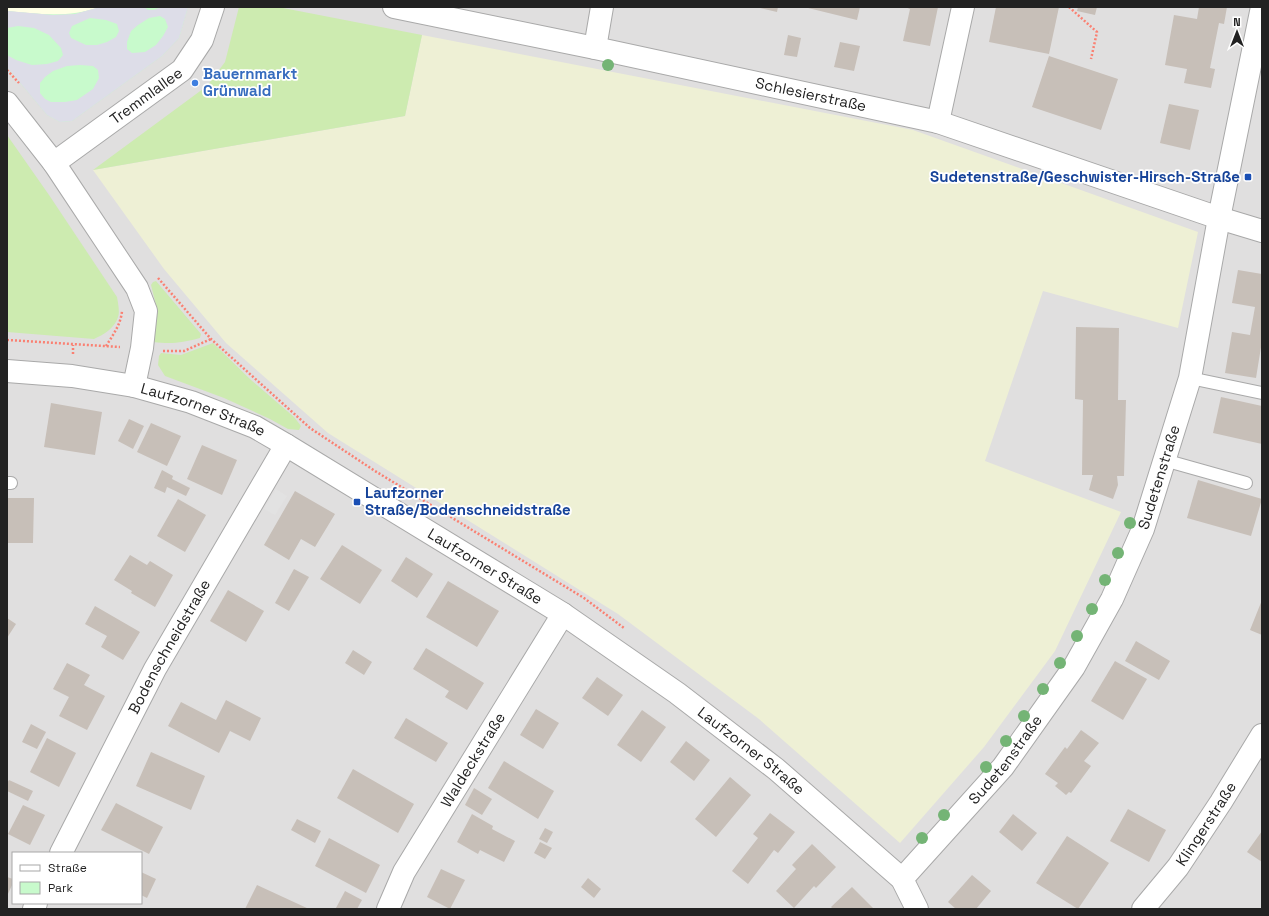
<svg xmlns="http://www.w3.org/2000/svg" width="1269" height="916" viewBox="0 0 1269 916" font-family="'Space Grotesk',sans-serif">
<rect width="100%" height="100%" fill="#f2efe9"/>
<path fill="#e0dfdf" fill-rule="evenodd" d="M7,7H1262V909H7ZM13,853H141V903H13Z"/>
<polygon fill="#ffffe5" points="7,7 100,7 75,14 53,15 7,11"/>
<polygon fill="#eef0d5" points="422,35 913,130 1198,232 1178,328 1043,291 985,461 1121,512 1055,651 984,747 900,843 759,719 618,614 328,433 226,343 164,269 93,170 405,116"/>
<g fill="#cdebb0">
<polygon points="239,7 278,7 422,35 405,116 93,170 207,86 225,62"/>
<path d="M7,135L49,195L117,297C118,303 120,312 118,317C115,328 103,335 94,339L7,332Z"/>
<path d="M156,281L201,334L200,338C181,343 172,344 153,342L157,309L151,285L153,282Z"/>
<polygon points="213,343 251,380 294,417 301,426 299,430 288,429 270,419 224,398 165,376 158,365 159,356 161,353 181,355"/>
</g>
<path fill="#c8facc" d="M100,7H188L179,38L162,56L72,121L60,122L47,115L7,67V11C40,14 68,18 100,7Z"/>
<polygon fill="#e2e2e2" points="276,489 287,496 275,515 264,509"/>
<path fill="#dddde8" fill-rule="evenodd" d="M100,7H144L148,10H154L161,7H188L179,38L162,56L72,121L60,122L47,115L7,67V55L16,60L32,65L47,64L58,61L63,55L61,48L49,35L34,28L18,26L7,28V11L53,15L75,14ZM160,16L165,19L168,27L163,36L156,45L145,52L132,53L127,49V42L131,31L138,25L149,18ZM90,18L106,20L117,24L119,31L116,37L107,42L97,45H86L71,38L69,33L72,26ZM80,65L93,66L98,70L99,78L93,89L77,100L65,102H51L45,99L40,93V83L45,77L53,71L67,66Z"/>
<g fill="#c7bfb8">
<polygon points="756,7 778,7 777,12"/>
<polygon points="804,7 860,7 857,20"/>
<polygon points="905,7 938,7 930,46 903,41 910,9"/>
<polygon points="996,7 1059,7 1049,54 989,42"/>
<polygon points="1078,7 1097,7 1095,15 1077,11"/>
<polygon points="1199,7 1227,7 1224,24 1219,23 1210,68 1215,69 1211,88 1184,83 1187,69 1165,65 1174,15 1197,19"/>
<polygon points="788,35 801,38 797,57 784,55"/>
<polygon points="840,42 860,46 854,71 834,67"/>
<polygon points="1049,56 1118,79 1101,130 1032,107"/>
<polygon points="1169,104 1199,110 1190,150 1160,143"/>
<polygon points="1238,270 1262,274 1262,341 1256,378 1225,373 1232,332 1250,335 1255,307 1232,303"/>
<polygon points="1076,327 1119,328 1118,400 1126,400 1124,476 1117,476 1118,485 1113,499 1089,490 1093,475 1082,475 1083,400 1075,399"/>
<polygon points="1221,397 1262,406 1262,444 1213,433"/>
<polygon points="51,403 102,412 95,455 44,447"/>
<polygon points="129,419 144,426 133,449 118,441"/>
<polygon points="151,423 181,436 167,466 137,452"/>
<polygon points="202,445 237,460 222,495 187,479"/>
<polygon points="162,470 173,476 172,479 190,488 186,496 167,487 165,493 154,488"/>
<polygon points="1198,480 1262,499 1251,536 1187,518"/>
<polygon points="295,491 335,514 315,547 301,539 289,560 264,545"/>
<polygon points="7,498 34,498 33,543 7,543"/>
<polygon points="178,499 206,515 185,552 157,536"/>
<polygon points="342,545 382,570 360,604 320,579"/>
<polygon points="130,555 147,565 150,561 173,575 155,607 131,593 132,591 114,580"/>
<polygon points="406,557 433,574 417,598 391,581"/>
<polygon points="294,569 309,577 289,611 275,603"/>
<polygon points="448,581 499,611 477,647 426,617"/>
<polygon points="228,590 264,611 246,642 210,621"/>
<polygon points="1262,600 1262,635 1250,630"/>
<polygon points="95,606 140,632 123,660 101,647 107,636 85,624"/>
<polygon points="7,618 16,624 7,638"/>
<polygon points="1136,641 1170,661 1159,680 1125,661"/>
<polygon points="426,648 484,683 467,710 445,697 449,691 413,669"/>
<polygon points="353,650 372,662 364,675 345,663"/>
<polygon points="1115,661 1147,679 1123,720 1091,701"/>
<polygon points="67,663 90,675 84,685 105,696 87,730 59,716 69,697 53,689"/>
<polygon points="597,677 623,695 608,716 582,698"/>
<polygon points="226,700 261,718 250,741 230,731 219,753 168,726 181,702 216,720"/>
<polygon points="536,709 559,723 543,749 520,735"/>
<polygon points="642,710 666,727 641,762 617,745"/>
<polygon points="406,718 448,743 436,762 394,738"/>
<polygon points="31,724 46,732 37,749 22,742"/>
<polygon points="1081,730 1099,743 1084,761 1091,766 1071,793 1069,792 1066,795 1055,786 1058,783 1045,774 1065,747 1067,749"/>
<polygon points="47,738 76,753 59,787 30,772"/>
<polygon points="686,741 710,760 694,781 670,762"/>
<polygon points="151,752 205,776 191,810 136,786"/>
<polygon points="504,761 554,791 538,819 488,788"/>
<polygon points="353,769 414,804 398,833 337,798"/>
<polygon points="730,777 751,795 716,837 695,819"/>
<polygon points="9,780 33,791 28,801 7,791 7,783"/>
<polygon points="474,788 492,799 482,815 465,805"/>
<polygon points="116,803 163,827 149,854 101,830"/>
<polygon points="23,805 45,815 30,845 8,834"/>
<polygon points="1128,809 1166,830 1149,862 1110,841"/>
<polygon points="770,813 795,832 778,853 774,850 748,884 732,871 758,838 753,834"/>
<polygon points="472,814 493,826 492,829 515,841 504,862 480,850 478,854 457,842"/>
<polygon points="1013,814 1037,833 1022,851 999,832"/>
<polygon points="297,819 321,831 315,843 291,830"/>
<polygon points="545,828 553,832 547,843 539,839"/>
<polygon points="1262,831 1262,862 1247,852"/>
<polygon points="1067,836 1109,863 1078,909 1036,883"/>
<polygon points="329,838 380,865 366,893 315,866"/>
<polygon points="540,842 552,848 545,859 534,853"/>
<polygon points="812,844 836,867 816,888 814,886 794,908 776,891 796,869 792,865"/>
<polygon points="441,869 465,880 450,909 427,897"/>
<polygon points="141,872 156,879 147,898 141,895"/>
<polygon points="972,875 991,891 976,909 956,909 948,902"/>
<polygon points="7,877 13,879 13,883 7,896"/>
<polygon points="588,878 601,889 594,898 581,887"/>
<polygon points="257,885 309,909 245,909"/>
<polygon points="852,887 874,909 833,909 831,907"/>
<polygon points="345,891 362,900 357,909 339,909 336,908"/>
</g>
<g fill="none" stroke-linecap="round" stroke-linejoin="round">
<defs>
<g id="service">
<polyline points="1190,378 1262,393"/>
<polyline points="1164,460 1246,483"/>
<polyline points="7,483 11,483"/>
</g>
<g id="minor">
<path id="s1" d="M394,7L595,48L938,122L1219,218L1262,231"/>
<polyline points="595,48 602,7"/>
<polyline points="7,103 54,163 137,288 146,311 142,348 134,386"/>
<polyline points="938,122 963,7"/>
<path id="s2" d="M54,163L182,70L202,40L213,7"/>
<path id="s3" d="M7,371L72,376L134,386L191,402L255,427L286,445L563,614L677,693L776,769L902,879L917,909"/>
<path id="s4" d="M61,853L155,669L286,445"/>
<path id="s5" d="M902,879L1003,767L1074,667L1112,599L1143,529L1190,378L1219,218L1262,7"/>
<polyline points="34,909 36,903"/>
<path id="s6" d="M388,909L404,872L563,614"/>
<path id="s7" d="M1143,909L1178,867L1221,802L1262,735"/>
</g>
</defs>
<use href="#service" stroke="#a9a9a9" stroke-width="14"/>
<use href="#minor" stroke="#a9a9a9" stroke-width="24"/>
<g stroke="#fa8072" stroke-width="2.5" stroke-dasharray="2 2" stroke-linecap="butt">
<polyline points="1069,7 1097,32 1091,59"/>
<polyline points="7,70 19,83"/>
<polyline points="158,278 211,339 310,428 375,471 584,598 624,628"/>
<polyline points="7,340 120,347"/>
<path d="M106,346C113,335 121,324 122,311"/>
<polyline points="163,351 184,351 211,339"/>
<polyline points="73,354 73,345"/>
</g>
<use href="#service" stroke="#fff" stroke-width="12"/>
<use href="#minor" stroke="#fff" stroke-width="22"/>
</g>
<g fill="#74b475">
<circle cx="608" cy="65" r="6"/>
<circle cx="1130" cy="523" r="6"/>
<circle cx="1118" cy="553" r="6"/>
<circle cx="1105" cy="580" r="6"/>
<circle cx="1092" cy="609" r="6"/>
<circle cx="1077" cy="636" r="6"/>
<circle cx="1060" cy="663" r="6"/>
<circle cx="1043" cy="689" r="6"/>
<circle cx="1024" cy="716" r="6"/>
<circle cx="1006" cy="741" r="6"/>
<circle cx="986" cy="767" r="6"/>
<circle cx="944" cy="815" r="6"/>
<circle cx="922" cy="838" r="6"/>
</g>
<circle fill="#3f7fe0" stroke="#fff" stroke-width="1.5" cx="195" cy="83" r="4"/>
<g fill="#1a4fb4" stroke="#fff" stroke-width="1.5">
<rect x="1244" y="173" width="8" height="8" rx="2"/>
<rect x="353" y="498" width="8" height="8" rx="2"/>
</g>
<g text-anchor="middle" stroke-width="3.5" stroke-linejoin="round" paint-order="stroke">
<g font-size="15" font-weight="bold" fill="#366cbe" stroke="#fff" text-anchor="start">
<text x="203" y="79">Bauernmarkt<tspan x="203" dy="17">Grünwald</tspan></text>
</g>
<g font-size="15" fill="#222" stroke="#fff">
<text dy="5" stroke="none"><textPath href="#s2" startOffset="114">Tremmlallee</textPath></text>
<text dy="5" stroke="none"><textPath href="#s1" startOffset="426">Schlesierstraße</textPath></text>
<text dy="5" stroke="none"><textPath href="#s3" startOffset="201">Laufzorner Straße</textPath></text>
<text dy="5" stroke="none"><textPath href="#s5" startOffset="482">Sudetenstraße</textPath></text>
<text dy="5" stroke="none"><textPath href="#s3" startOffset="525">Laufzorner Straße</textPath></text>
<text dy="5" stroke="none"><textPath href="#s4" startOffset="233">Bodenschneidstraße</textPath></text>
<text dy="5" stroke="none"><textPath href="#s3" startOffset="849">Laufzorner Straße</textPath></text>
<text dy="5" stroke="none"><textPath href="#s5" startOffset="158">Sudetenstraße</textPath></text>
<text dy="5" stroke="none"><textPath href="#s6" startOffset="172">Waldeckstraße</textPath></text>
<text dy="5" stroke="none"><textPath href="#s7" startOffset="106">Klingerstraße</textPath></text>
</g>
<g font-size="15" font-weight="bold" fill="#164399" stroke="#fff" text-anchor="end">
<text x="1240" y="182">Sudetenstraße/Geschwister-Hirsch-Straße</text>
<text x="365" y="498" text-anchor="start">Laufzorner<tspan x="365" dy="17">Straße/Bodenschneidstraße</tspan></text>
</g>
</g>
<rect width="1269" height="916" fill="none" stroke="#222222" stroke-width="16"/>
<rect x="12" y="852" width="130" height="52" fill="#ffffff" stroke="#a7a7a7"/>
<rect x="20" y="865" width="20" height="6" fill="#ffffff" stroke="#a7a7a7"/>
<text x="48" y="872" font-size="12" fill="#222222">Straße</text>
<rect x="20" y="882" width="20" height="12" fill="#c8facc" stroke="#a7a7a7"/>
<text x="48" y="892" font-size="12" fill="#222222">Park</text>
<g transform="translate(1237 32)" stroke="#ffffff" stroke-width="3" paint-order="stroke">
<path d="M0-3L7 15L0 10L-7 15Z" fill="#222222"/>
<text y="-6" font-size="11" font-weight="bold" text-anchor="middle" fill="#222222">N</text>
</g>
</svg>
